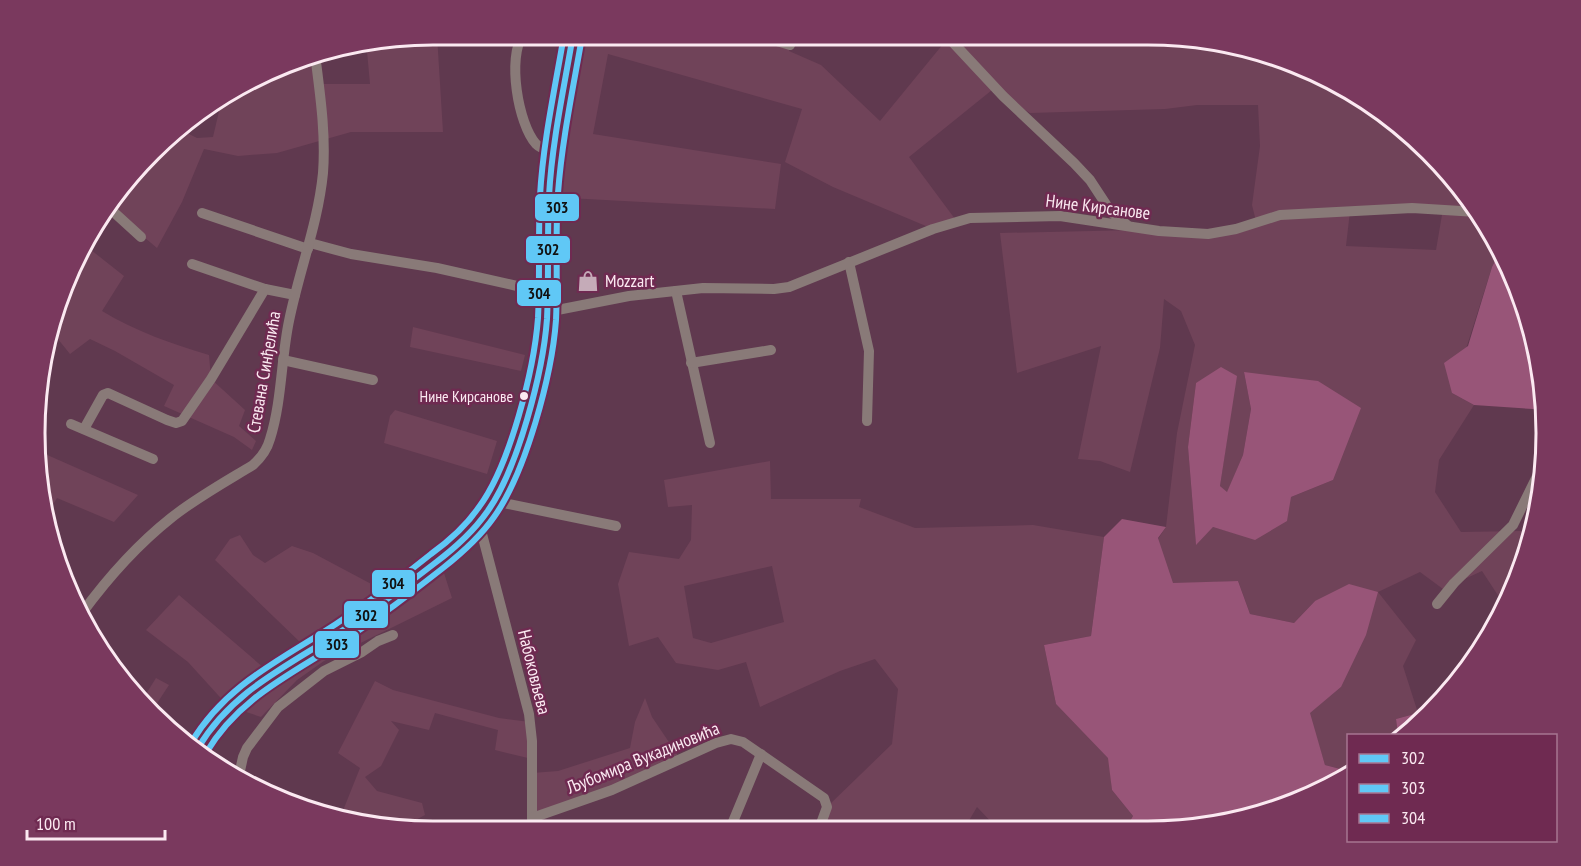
<svg xmlns="http://www.w3.org/2000/svg" width="1581" height="866" viewBox="0 0 1581 866" font-family="'PT Sans Narrow',sans-serif">
<rect width="100%" height="100%" fill="#60394f"/>
<g fill="#704359" fill-rule="evenodd">
<polygon points="437,35 443,132 351,132 277,153 238,156 204,149 182,202 157,248 107,206 179,129 197,138 213,137 220,107 218,102 305,56 314,54 319,84 370,84 367,51 353,48"/>
<path d="M573,35H757L790,45L789,51L821,65L880,121L948,38L946,35H1174L1251,48L1347,88L1410,133L1464,190L1501,249L1492,267L1452,393L1474,405L1439,460L1435,492L1461,532L1521,531L1531,539L1525,561L1505,606L1482,571L1443,589L1420,572L1378,592L1416,640L1403,666L1418,713L1396,719L1398,735L1348,736V771L1325,765L1309,713L1341,687L1315,601L1294,623L1250,614L1238,581L1172,584L1158,539L1166,527L1177,433L1195,345L1181,311L1164,299L1160,348L1130,472L1100,461L1078,459L1101,346L1017,373L1000,233L1178,229L1208,234L1256,221L1252,205L1260,146L1258,105H1197L1165,109L1030,113L992,90L909,157L955,219L933,229L833,187L785,162L802,109L608,54L593,134L781,164L775,209L549,197ZM1443,209L1436,250L1346,246L1350,211ZM1244,372L1333,480L1291,497L1255,539L1213,527L1196,544L1188,447L1196,383L1236,376L1220,486L1227,493L1243,455L1251,409Z"/>
<path d="M86,246L124,276L102,311C135,331 172,344 209,355L211,379L245,410L239,426L256,441L252,450L234,437L164,406L174,385L115,351L90,339L70,354L49,328Z"/>
<polygon points="413,327 525,355 521,371 410,347"/>
<polygon points="395,410 497,441 487,474 384,443 390,416"/>
<polygon points="36,450 138,495 114,522 57,498 48,513 35,459"/>
<path d="M770,461L771,499H861L859,507L915,528L1033,525L1104,537L1091,636L1044,645L1056,704L1109,758L1112,790L1133,816L1126,828L998,829L977,807L964,829H822L827,807L892,744L898,689L875,659L840,671L760,707L746,662L718,670L676,663L658,637L629,646L618,584L629,552L679,559L691,540L692,505L668,507L664,480ZM772,566L784,622L711,643L693,638L684,586Z"/>
<polygon points="240,535 253,555 265,563 292,546 313,553 392,595 434,562 444,573 452,598 324,661 297,680 261,717 228,706 188,662 146,630 179,595 271,674 316,646 302,644 215,560 230,539"/>
<polygon points="156,678 169,685 152,711 141,702"/>
<polygon points="375,681 393,690 499,718 530,722 532,759 495,750 498,730 435,713 429,730 391,721 399,730 381,766 365,777 377,791 422,803 425,815 398,829 336,819 344,808 360,768 338,753"/>
<polygon points="645,698 652,717 681,760 532,818 532,773 558,771 630,748 635,722"/>
</g>
<g fill="#985578">
<polygon points="1501,249 1505,256 1533,330 1545,413 1533,409 1474,405 1452,393 1444,363 1468,346 1492,267"/>
<polygon points="1221,367 1237,376 1220,486 1227,492 1243,455 1251,409 1244,372 1318,381 1361,408 1333,480 1291,497 1287,521 1255,540 1213,527 1196,545 1188,447 1196,383"/>
<polygon points="1122,519 1166,527 1158,538 1173,583 1238,581 1250,614 1294,623 1315,601 1349,584 1378,592 1366,635 1341,687 1310,713 1325,765 1348,771 1348,775 1300,801 1200,828 1126,828 1133,816 1112,790 1108,758 1056,704 1044,645 1091,636 1104,537"/>
<polygon points="1418,713 1422,719 1402,735 1398,735 1396,719"/>
</g>
<g fill="none" stroke-linecap="round" stroke-linejoin="round">
<g stroke="#897a78" stroke-width="10">
<path d="M523,35C507,57 518,124 536,144C541,149 547,150 553,152"/>
<polyline points="757,35 790,45"/>
<polyline points="946,35 1003,96 1074,163 1090,180 1111,212 1127,225"/>
<polyline points="107,206 141,237"/>
<polyline points="202,213 308,249"/>
<polyline points="310,243 351,254 437,268 517,286 531,286 548,276"/>
<polyline points="849,262 869,351 867,421"/>
<polyline points="192,264 265,289 295,295"/>
<polyline points="525,287 547,312 629,296 703,288 774,289 789,287 933,229 970,218 1060,216 1159,231 1208,234 1236,229 1280,215 1412,208 1477,212"/>
<polyline points="676,291 710,443"/>
<polyline points="283,360 373,380"/>
<polyline points="691,363 771,350"/>
<polyline points="71,424 153,459"/>
<polyline points="84,429 103,395 108,393 167,420 176,423 182,421 211,379 265,289"/>
<polyline points="494,501 616,526"/>
<polyline points="477,525 482,534 529,714 532,741 532,818 537,830"/>
<polyline points="1437,604 1454,583 1513,525 1544,462"/>
<path d="M82,613C107,579 137,545 171,518C196,498 225,482 253,465C262,457 267,450 270,439C282,401 281,359 289,321C299,271 318,224 323,173C326,133 320,94 315,54"/>
<polyline points="238,780 243,757 247,748 278,707 324,671 362,652 378,641 393,635"/>
<polyline points="532,818 612,790 716,743 731,739 743,742 824,798 827,807 819,829"/>
<polyline points="730,829 761,754"/>
</g>
<path stroke="#8f757a" stroke-width="14" d="M198,748C223,699 271,675 316,647C346,629 375,609 402,588C431,565 466,543 487,512C503,490 511,464 520,438C530,405 541,371 545,337C550,290 547,243 549,196C552,142 564,88 573,35"/>
<defs>
<path id="bus-1" d="M198,748C232,691 286,667 340,632C373,611 404,587 435,563C455,548 473,532 487,512C518,469 543,372 547,319C549,278 547,237 549,196C552,142 564,88 573,35"/>
<path id="bus-2" d="M206,753C239,697 292,674 344,640C379,618 411,593 443,568C462,553 480,537 494,517C526,472 552,375 556,320C558,278 555,235 558,193C562,140 573,89 582,37"/>
<path id="bus-3" d="M191,743C226,684 281,660 336,624C369,602 400,579 431,554C449,541 466,526 479,507C510,465 534,370 538,318C540,277 538,237 540,196C543,142 555,88 564,35"/>
</defs>
<use href="#bus-1" stroke="#6f2a51" stroke-width="10"/>
<use href="#bus-2" stroke="#6f2a51" stroke-width="10"/>
<use href="#bus-3" stroke="#6f2a51" stroke-width="10"/>
<use href="#bus-1" stroke="#60c8f6" stroke-width="6"/>
<use href="#bus-2" stroke="#60c8f6" stroke-width="6"/>
<use href="#bus-3" stroke="#60c8f6" stroke-width="6"/>
</g>
<defs>
<symbol id="shop-bare" viewBox="-9 -9 18 18"><path d="M-5-2.5h2.3a2.7 3.5 0 0 1 5.4 0H5L5.5 6h-11ZM-1.5-2.5h3a1.5 2.3 0 0 0-3 0Z" fill="#c5abb8" stroke="#6f2a51" stroke-width="2.5" paint-order="stroke"/></symbol>
</defs>
<g fill-rule="evenodd">
<use href="#shop-bare" x="573" y="266" width="30" height="30"/>
</g>
<circle fill="#fbe9f1" stroke="#6f2a51" stroke-width="2" cx="524" cy="396" r="5"/>
<g text-anchor="middle" stroke-width="5" stroke-linejoin="round" paint-order="stroke">
<g font-size="16" fill="#fbe9f1" stroke="#6f2a51" text-anchor="end">
<text x="513" y="402">Нине Кирсанове</text>
</g>
<g font-size="18" fill="#fbe9f1" stroke="#6f2a51">
<text transform="translate(1098 207) rotate(7)" y="6">Нине Кирсанове</text>
<text transform="translate(264 372) rotate(-80)" y="6">Стевана Синђелића</text>
<text transform="translate(534 672) rotate(76)" y="6">Набоковљева</text>
<text transform="translate(643 758) rotate(-22)" y="6">Љубомира Вукадиновића</text>
</g>
<g font-size="18" fill="#fbe9f1" stroke="#6f2a51" text-anchor="start">
<text x="605" y="287">Mozzart</text>
</g>
</g>
<path d="M0 0H1581V866H0ZM433 45H1148A388 388 0 0 1 1536 433V433A388 388 0 0 1 1148 821H433A388 388 0 0 1 45 433V433A388 388 0 0 1 433 45Z" fill="#7a395e" fill-rule="evenodd"/>
<path fill="none" stroke="#fbe9f1" stroke-width="3" d="M433 45H1148A388 388 0 0 1 1536 433V433A388 388 0 0 1 1148 821H433A388 388 0 0 1 45 433V433A388 388 0 0 1 433 45Z"/>
<g stroke="#6f2a51" stroke-width="2">
<rect x="534" y="193" width="46" height="29" rx="6" fill="#60c8f6"/>
<rect x="525" y="235" width="46" height="29" rx="6" fill="#60c8f6"/>
<rect x="516" y="279" width="46" height="28" rx="6" fill="#60c8f6"/>
<rect x="371" y="569" width="45" height="29" rx="6" fill="#60c8f6"/>
<rect x="343" y="600" width="46" height="29" rx="6" fill="#60c8f6"/>
<rect x="314" y="630" width="46" height="29" rx="6" fill="#60c8f6"/>
</g>
<g font-size="16" text-anchor="middle" font-weight="bold" fill="#111">
<text x="557" y="213">303</text>
<text x="548" y="255">302</text>
<text x="539" y="299">304</text>
<text x="393" y="589">304</text>
<text x="366" y="621">302</text>
<text x="337" y="650">303</text>
</g>
<rect x="1347" y="734" width="210" height="108" fill="#6f2a51" stroke="#a77691" stroke-width="1.5"/>
<rect x="1359" y="754" width="30" height="9" fill="#60c8f6" stroke="#a77691" stroke-width="1.5"/>
<text x="1401" y="764" font-size="18" fill="#fbe9f1">302</text>
<rect x="1359" y="784" width="30" height="9" fill="#60c8f6" stroke="#a77691" stroke-width="1.5"/>
<text x="1401" y="794" font-size="18" fill="#fbe9f1">303</text>
<rect x="1359" y="814" width="30" height="9" fill="#60c8f6" stroke="#a77691" stroke-width="1.5"/>
<text x="1401" y="824" font-size="18" fill="#fbe9f1">304</text>
<path d="M27 830v9h138v-9" fill="none" stroke="#fbe9f1" stroke-width="3"/>
<text x="36" y="830" font-size="18" fill="#fbe9f1" stroke="#6f2a51" stroke-width="4.5" paint-order="stroke">100 m</text>
</svg>
